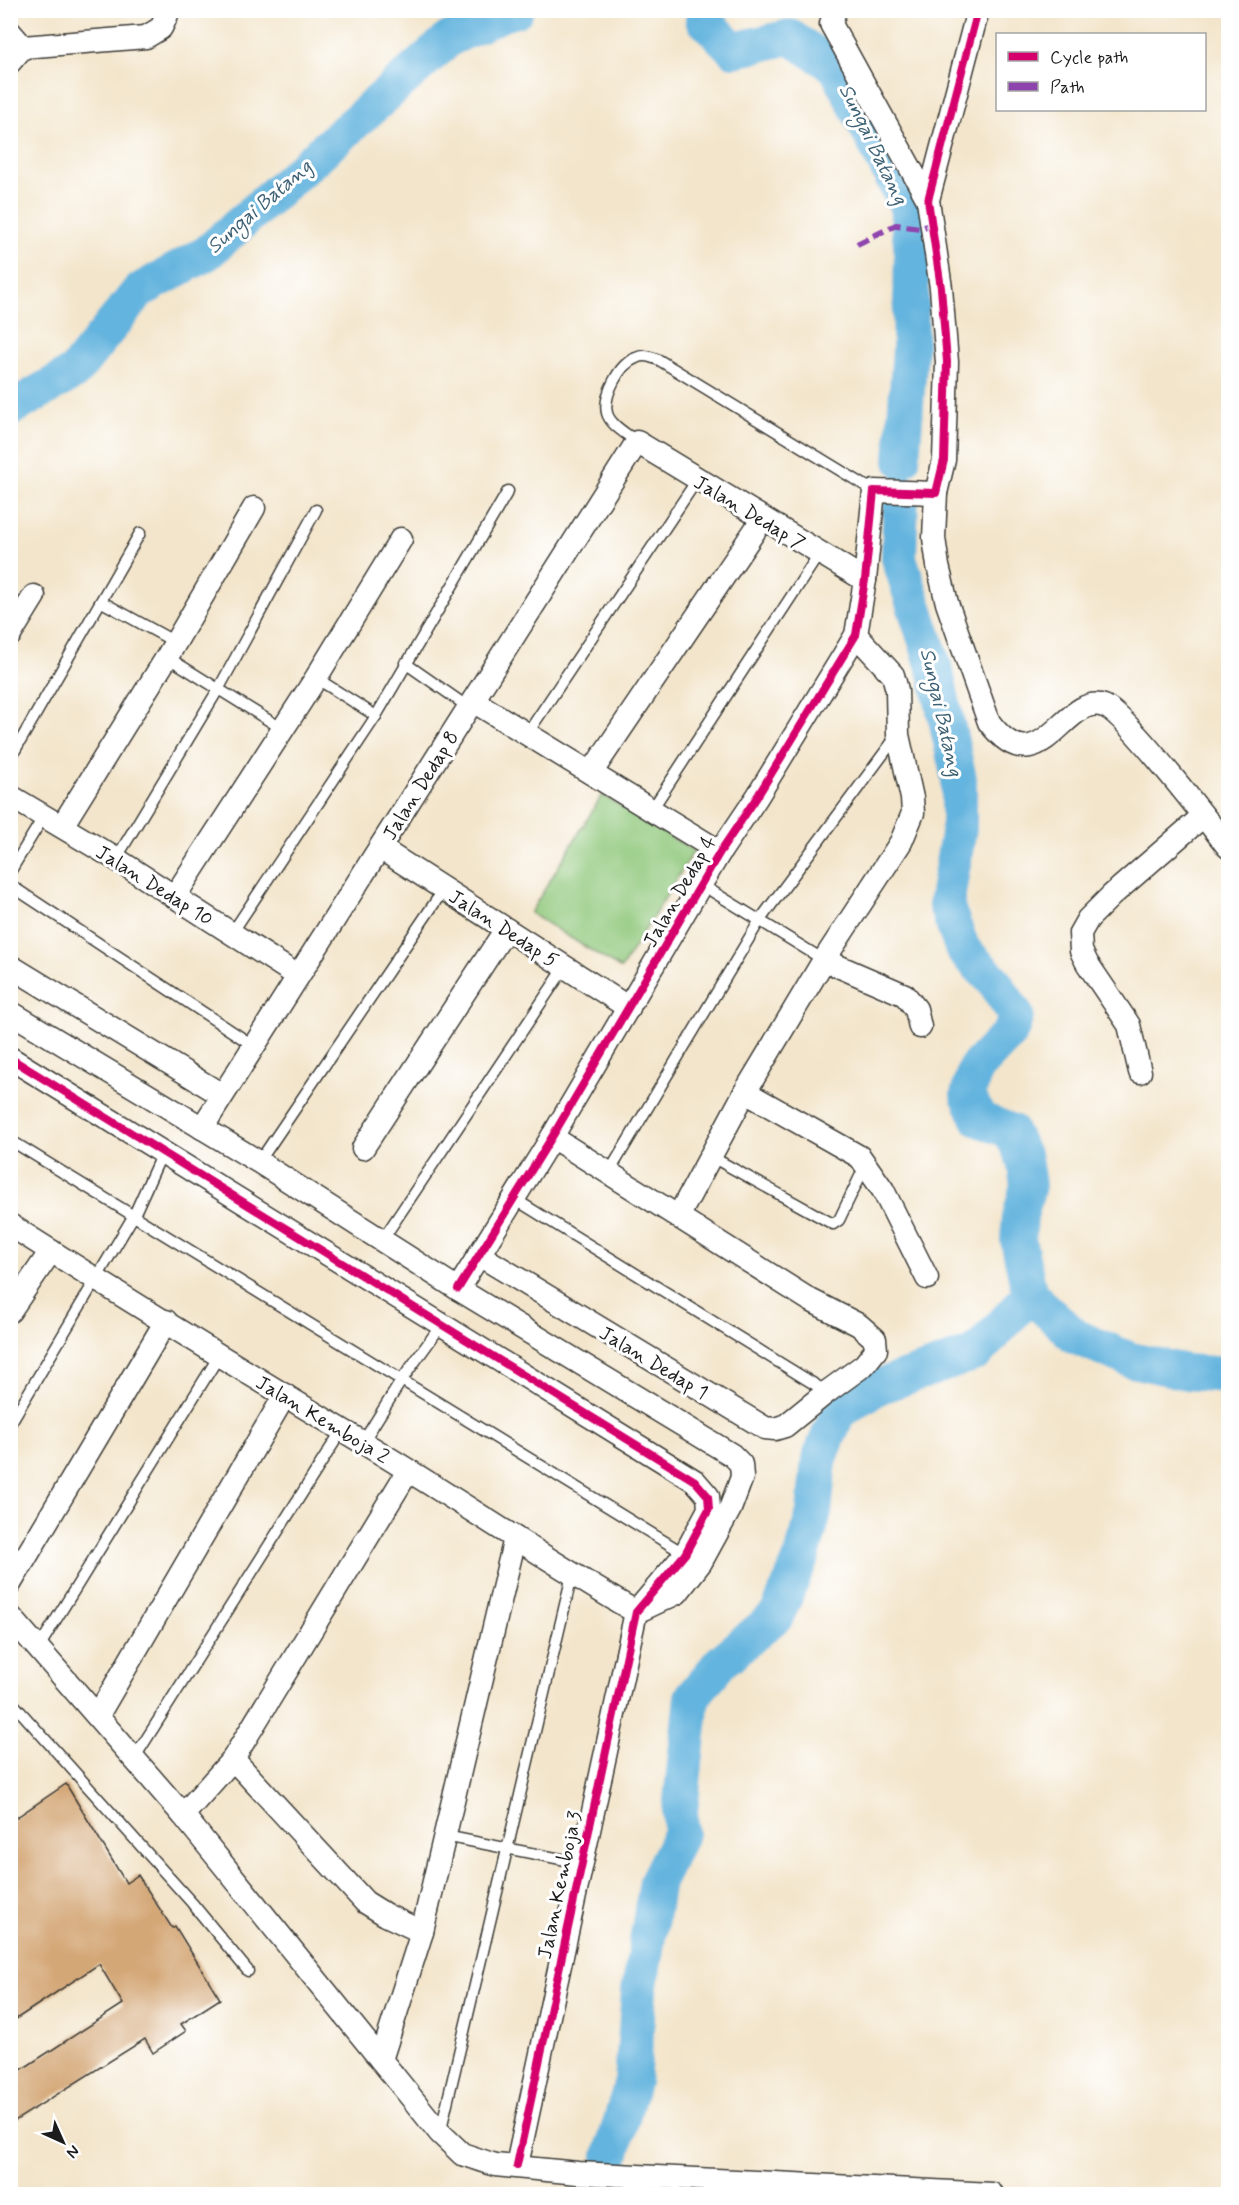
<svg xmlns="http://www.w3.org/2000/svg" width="1239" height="2205" viewBox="0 0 1239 2205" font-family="Mynerve,sans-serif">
<rect width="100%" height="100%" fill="#fff"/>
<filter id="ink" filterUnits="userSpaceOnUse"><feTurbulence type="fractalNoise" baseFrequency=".0167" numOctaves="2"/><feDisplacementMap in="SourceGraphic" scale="12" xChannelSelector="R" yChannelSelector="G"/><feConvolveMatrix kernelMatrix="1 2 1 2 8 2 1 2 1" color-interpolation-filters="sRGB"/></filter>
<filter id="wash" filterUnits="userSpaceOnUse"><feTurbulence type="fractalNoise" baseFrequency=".008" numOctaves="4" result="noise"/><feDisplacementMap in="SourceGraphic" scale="24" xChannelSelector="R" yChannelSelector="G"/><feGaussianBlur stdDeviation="1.35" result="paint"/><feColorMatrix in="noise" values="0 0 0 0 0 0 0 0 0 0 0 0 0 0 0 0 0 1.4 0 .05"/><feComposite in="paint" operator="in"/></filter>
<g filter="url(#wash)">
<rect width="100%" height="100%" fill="#f3e5cb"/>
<polygon fill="#90c87c" stroke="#56724c" stroke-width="1.5" points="602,795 694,851 621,969 530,913"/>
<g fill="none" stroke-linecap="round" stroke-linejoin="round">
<g stroke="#64b4de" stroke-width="36">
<polyline points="704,10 703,19 734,50 790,37 836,67 907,206 912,253 910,350 902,460"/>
<polyline points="10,409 74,372 139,291 207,253 449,39 502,14 516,10"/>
<polyline points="901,492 899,558 936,673 959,779 959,828 946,905 963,950 993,980 1016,1015 1011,1031 975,1069 968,1095 979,1119 1010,1131 1024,1159 1028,1185 1020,1217 1018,1240 1030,1295 1076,1337 1131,1360 1187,1372 1228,1375"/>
<polyline points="611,2156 632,2082 639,1991 657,1881 681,1833 680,1811 692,1697 721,1662 777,1615 802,1556 814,1512 819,1460 838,1412 880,1386 976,1353 1030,1295"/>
</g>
</g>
<g id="blocks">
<polygon fill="#d4a777" points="66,1784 126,1883 138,1875 172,1928 175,1926 220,1999 181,2024 186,2031 153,2053 145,2039 10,2124 10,2077 123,2004 99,1964 10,2023 10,1822"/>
</g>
</g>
<g filter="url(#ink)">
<use href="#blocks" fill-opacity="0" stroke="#3c3a36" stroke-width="1.5"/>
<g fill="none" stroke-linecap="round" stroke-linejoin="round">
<defs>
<g id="service">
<path d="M637,442C627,434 610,425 607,413C603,396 619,364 636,358C644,354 651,357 659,360L874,491"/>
<polyline points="102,602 175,642"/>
<polyline points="167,657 281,728"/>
<polyline points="405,663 468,707"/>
<polyline points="316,678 376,716"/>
<polyline points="527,734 697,480"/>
<polyline points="10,759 140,533"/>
<polyline points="651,811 819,554"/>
<polyline points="116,859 219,688 316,510"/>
<polyline points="10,872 44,816"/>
<polyline points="10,885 254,1046"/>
<polyline points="702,885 824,960"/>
<polyline points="232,933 376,716 508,491"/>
<polyline points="10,1140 685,1554"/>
<polyline points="712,1157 833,1224 839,1220 866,1164"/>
<polyline points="259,1162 444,889"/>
<polyline points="608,1174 760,920 896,737"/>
<polyline points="513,1198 827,1392"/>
<polyline points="383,1239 565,967"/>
<polyline points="10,1424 134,1215 163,1151"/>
<polyline points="363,1442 401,1381 442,1324"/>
<polyline points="39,1647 219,1356"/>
<polyline points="10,1700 192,1903 248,1971"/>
<polyline points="135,1757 342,1430"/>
<polyline points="445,1836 581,1863"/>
<polyline points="440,2133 572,1575"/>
</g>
<g id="minor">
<polyline points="835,10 831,24 928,200"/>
<polyline points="10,32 23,47 10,62"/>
<polyline points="23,47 146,37 161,28 167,15 166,10"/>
<path d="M936,493L934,538L938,566L947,603L989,722C1040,791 1065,691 1104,706C1125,713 1209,823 1228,847"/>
<polyline points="10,635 34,596"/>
<polyline points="473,701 720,852"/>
<polyline points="591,773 762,520"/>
<polyline points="10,796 116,859 298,976"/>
<polyline points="62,826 167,657 254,508"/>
<polyline points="380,848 629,1008"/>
<polyline points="175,896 316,678 401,539"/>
<polyline points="824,960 905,995 916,1009 920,1027"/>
<polyline points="10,966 222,1095"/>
<polyline points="10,1012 259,1162 458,1289 732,1455 741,1464 742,1477 730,1509 701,1562 677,1593 643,1609"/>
<polyline points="10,1058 695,1481 708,1496 709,1509 685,1554 636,1612 517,2165"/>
<polyline points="1140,1072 1129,1025 1087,963 1081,951 1080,933 1088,919 1112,895 1203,816"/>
<polyline points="745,1092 860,1157 883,1190 927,1278"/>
<polyline points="202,1128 637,442 865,580"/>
<polyline points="363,1148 506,929"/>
<polyline points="678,1217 745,1092 824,960 901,842 913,813 912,798 898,735 897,690 893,675 856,635"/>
<path d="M10,1225C126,1299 244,1371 362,1442C454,1497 543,1558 636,1612"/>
<polyline points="479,1255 765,1428 775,1429 785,1426 827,1392 864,1365 876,1350 875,1339 859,1325 810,1300 552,1137"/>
<polyline points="458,1289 552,1137 720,852 757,797 856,635 865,580 874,491 936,493 944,460 947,362 941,288 928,200 978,10"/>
<polyline points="10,1311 51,1251"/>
<polyline points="10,1584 166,1321"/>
<polyline points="10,1616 183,1815 440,2133 462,2154 495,2165 578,2173 992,2194"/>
<polyline points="98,1715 285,1395"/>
<polyline points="233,1759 365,1902 386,1915 422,1932"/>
<polyline points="183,1815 233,1759 408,1471"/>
<polyline points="381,2060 422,1932 515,1538"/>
</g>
</defs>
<use href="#service" stroke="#3c3a36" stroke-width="13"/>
<use href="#minor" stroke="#3c3a36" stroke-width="25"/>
<use href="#service" stroke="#fff" stroke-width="10"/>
<use href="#minor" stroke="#fff" stroke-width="22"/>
<polyline stroke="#8e44ad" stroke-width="6" stroke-dasharray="12 6" stroke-linecap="butt" points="857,244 896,225 921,228 932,224"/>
<defs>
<g id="cycleway">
<polyline points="10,1058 695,1481 708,1496 709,1509 685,1554 636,1612 517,2165"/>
<polyline points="458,1289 552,1137 720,852 757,797 856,635 865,580 874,491 936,493 944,460 947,362 941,288 928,200 978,10"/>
</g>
</defs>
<use href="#cycleway" stroke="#fff" stroke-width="11"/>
<use href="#cycleway" stroke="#d6006c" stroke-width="8"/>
</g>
</g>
<g text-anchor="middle" stroke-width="6" stroke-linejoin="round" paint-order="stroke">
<g font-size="20" fill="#1c1c1c" stroke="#fff">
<text transform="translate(750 512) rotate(31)" y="7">Jalan Dedap 7</text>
<text transform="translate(420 785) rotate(-58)" y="7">Jalan Dedap 8</text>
<text transform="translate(155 885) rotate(32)" y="7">Jalan Dedap 10</text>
<text transform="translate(679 891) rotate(-60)" y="7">Jalan Dedap 4</text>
<text transform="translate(504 928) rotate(33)" y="7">Jalan Dedap 5</text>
<text transform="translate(654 1362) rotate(31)" y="7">Jalan Dedap 1</text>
<text transform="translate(323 1419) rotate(31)" y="7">Jalan Kemboja 2</text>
<text transform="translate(559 1885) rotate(-78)" y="7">Jalan Kemboja 3</text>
</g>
<g font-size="21" font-style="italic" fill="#3c6073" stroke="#fff">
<text transform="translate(874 144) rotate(64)" y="7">Sungai Batang</text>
<text transform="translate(259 206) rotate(-41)" y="7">Sungai Batang</text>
<text transform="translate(942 712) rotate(77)" y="7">Sungai Batang</text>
</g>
</g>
<rect width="1239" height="2205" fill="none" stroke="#fff" stroke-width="36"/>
<rect x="996" y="33" width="210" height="78" fill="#ffffff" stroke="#a4a4a4" stroke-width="1.5"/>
<rect x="1008" y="52" width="30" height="9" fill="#d6006c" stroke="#a4a4a4" stroke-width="1.5"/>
<text x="1050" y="63" font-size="18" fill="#1c1c1c">Cycle path</text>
<rect x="1008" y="82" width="30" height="9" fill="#8e44ad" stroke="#a4a4a4" stroke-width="1.5"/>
<text x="1050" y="93" font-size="18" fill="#1c1c1c">Path</text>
<g transform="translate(63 2142) rotate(135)" stroke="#ffffff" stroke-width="4.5" paint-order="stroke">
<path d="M0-4.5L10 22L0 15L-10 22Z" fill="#1c1c1c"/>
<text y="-9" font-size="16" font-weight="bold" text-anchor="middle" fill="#1c1c1c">N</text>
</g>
</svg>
